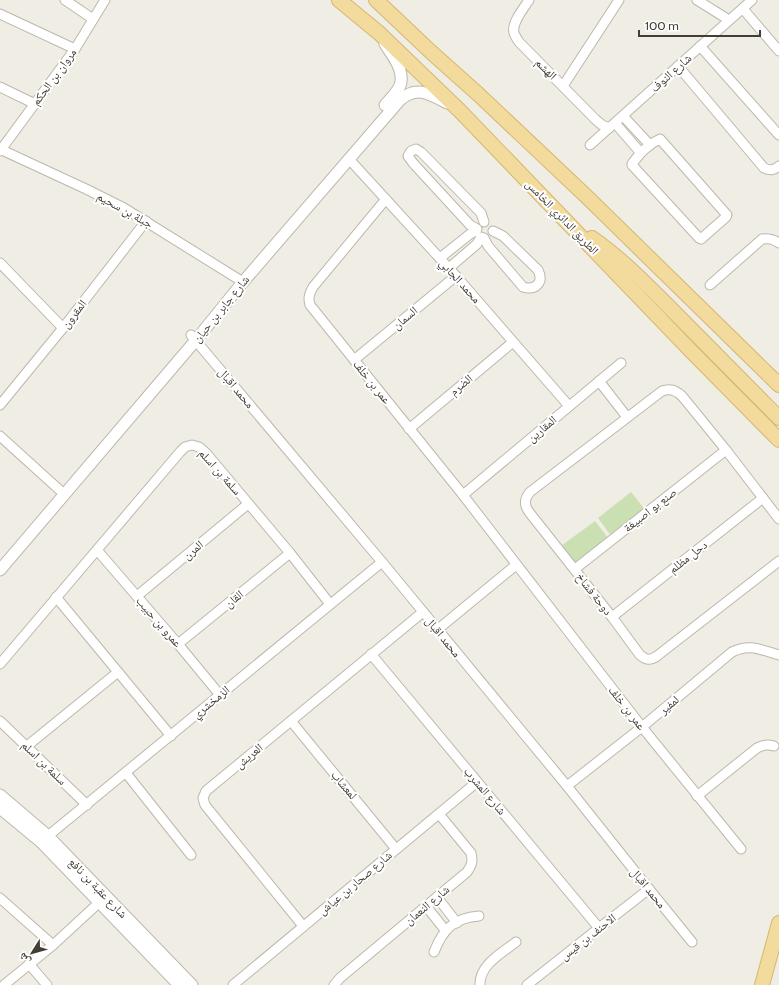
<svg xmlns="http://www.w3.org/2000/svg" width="779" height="985" viewBox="0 0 779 985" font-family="Cabin,'Noto Naskh Arabic',sans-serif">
<rect width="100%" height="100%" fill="#f0ede5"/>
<g fill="#cae0b2">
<polygon points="631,492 646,511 612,537 598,518"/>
<polygon points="595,521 608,538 575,564 561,546"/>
</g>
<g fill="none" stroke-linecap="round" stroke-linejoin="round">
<defs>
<g id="minor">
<polyline points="65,0 93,19"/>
<path d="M529,0C524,8 511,23 514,33C515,36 517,39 519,42L595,119L602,125L609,128"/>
<polyline points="697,0 729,20"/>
<polyline points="743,9 779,51"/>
<polyline points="0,14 75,49"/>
<polyline points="700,46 779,135"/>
<path d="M678,66L764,168C771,171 774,170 779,166"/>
<polyline points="563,86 619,0"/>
<polyline points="0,87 35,104"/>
<polyline points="623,116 650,145"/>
<polyline points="615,123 640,152"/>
<path d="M660,139L727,215L726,217L701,239L699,238L632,165V164C640,153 647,145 660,139Z"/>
<polyline points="590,145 752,0"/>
<polyline points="2,150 86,189 124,208 243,282"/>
<polyline points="0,151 75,49 105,0"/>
<polyline points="349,159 456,276 569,406"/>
<path d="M386,199L313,287C309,294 308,298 310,305L463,495L642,727L741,849"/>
<polyline points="477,229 470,225 413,163 408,156 411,151 416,149 421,152 481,213 484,222"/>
<path d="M484,238L488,246L523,287C536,291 544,282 538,270L503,236L493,231"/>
<polyline points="440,258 470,234 476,231"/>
<polyline points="0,263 63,328"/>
<polyline points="449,268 477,244 481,237"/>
<path d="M710,285L762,239C769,238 773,239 779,243"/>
<polyline points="191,335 382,562 567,786 649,889 692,942"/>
<polyline points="354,360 456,276"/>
<polyline points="599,381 627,417"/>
<polyline points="0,405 63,328 146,221"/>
<polyline points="409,429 513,342"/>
<polyline points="0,436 64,494"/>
<polyline points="463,495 621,363"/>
<path d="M779,519L726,450L682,396C675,390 670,388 662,391L530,492C524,499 524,505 529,512L612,617L640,655C646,660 650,661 657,656L779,561"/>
<polyline points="97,550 178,644 220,695"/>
<polyline points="575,569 726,450"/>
<polyline points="137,596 248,504"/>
<polyline points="56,597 171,736"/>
<polyline points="612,617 763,498"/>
<polyline points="437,630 516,565"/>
<polyline points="178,644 290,553"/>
<polyline points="371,654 599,928"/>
<polyline points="0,664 180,452 185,447 192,445 199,447 206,453 290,553 330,604"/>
<polyline points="0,721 87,805"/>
<polyline points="291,721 396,849"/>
<polyline points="27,746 118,672"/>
<polyline points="126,773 191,855"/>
<path d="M567,786L642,727L732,652C750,643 761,650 779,655"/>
<path d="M697,796L757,748C763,745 767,744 774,746"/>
<polyline points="43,840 382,562"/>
<polyline points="437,897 457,923"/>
<polyline points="0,898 53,945"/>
<polyline points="426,906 445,930"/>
<polyline points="303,926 205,805 203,798 206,791 423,612"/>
<path d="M434,952C443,929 454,918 479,916"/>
<polyline points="29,964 47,985"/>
<polyline points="4,985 53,945 104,898"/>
<polyline points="233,985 477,782"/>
<path d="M334,985L340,978L467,872C472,865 473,861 471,853L439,814"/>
<path d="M480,985C479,965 502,953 516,942"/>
<polyline points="527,985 599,928 649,889"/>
</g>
<g id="tertiary">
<path d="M385,105C390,99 400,90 401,82C403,68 392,55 385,44"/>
<path d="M0,570L196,340L243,282L400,100C417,85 430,94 447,103"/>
<polyline points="0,795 48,836 192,985"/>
<polyline points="0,808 41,842 179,985"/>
</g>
<g id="primary">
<polyline points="339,0 379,33 460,111 692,352 779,440"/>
<polyline points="376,0 431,52 478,94 586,196 779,385"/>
<path d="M592,238C625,261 652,290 680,318C713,351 746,385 779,418"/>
<polyline points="762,985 779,923"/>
</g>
</defs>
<use href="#minor" stroke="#bdb8ac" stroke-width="11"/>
<use href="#tertiary" stroke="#bdb8ac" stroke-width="13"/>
<use href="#primary" stroke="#d4b86f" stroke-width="16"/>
<use href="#minor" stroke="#fff" stroke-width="9"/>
<use href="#tertiary" stroke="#fff" stroke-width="11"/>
<use href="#primary" stroke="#f2db9d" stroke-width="14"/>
</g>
<g text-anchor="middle" stroke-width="4" stroke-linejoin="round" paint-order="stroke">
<g font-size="12" fill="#423d35" stroke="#fff">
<text transform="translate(546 69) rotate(45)" y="4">الهشم</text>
<text transform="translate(671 73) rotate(-42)" y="4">شارع النوف</text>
<text transform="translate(54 77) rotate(-54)" y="4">مروان بن الحكم</text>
<text transform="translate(125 210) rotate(29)" y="4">جبلة بن سحيم</text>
<text transform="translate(562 217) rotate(46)" y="4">الطريق الدائري الخامس</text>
<text transform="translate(460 281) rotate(48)" y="4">محمد الجابي</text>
<text transform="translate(221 309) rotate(-51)" y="4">شارع جابر بن حيان</text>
<text transform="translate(74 314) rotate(-52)" y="4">المقرون</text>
<text transform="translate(405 318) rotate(-40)" y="4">السمان</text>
<text transform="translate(372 382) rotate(51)" y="4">عمر بن خلف</text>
<text transform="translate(461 385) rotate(-40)" y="4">الضرم</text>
<text transform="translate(236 388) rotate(50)" y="4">محمد اقبال</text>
<text transform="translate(542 429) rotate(-40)" y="4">المقارين</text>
<text transform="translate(220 472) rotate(48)" y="4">سلمة بن اسلم</text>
<text transform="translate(650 510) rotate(-38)" y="4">صنع بو اصبيغة</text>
<text transform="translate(193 550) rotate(-40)" y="4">المرن</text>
<text transform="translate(688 557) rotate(-38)" y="4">دحل مظلم</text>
<text transform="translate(594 594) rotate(52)" y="4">دوحة فشاخ</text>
<text transform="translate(234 599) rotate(-39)" y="4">القان</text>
<text transform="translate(159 622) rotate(49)" y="4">عمرو بن حبيب</text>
<text transform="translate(443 637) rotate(51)" y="4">محمد اقبال</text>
<text transform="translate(211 702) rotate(-39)" y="4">الزمخشري</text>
<text transform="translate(669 705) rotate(-40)" y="4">لمفير</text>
<text transform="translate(627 708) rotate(52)" y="4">عمر بن خلف</text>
<text transform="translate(249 756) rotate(-40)" y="4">العريش</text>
<text transform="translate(44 763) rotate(44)" y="4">سلمة بن اسلم</text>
<text transform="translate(344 785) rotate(50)" y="4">لمعشاب</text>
<text transform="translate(485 791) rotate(50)" y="4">شارع المشرب</text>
<text transform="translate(355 883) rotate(-40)" y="4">شارع صحار بن عياش</text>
<text transform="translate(98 888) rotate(46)" y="4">شارع عقبة بن نافع</text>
<text transform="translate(648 888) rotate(51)" y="4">محمد اقبال</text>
<text transform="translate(427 905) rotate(-40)" y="4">شارع النعمان</text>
<text transform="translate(588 937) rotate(-38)" y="4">الاحنف بن قيس</text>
</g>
</g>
<g transform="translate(32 953) rotate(233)" stroke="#ffffff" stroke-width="3" paint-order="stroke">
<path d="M0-3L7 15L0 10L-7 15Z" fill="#423d35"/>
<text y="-6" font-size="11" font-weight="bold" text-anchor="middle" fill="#423d35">ش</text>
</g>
<path d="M639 30v6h121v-6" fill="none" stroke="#423d35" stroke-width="2"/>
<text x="645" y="30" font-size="12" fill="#423d35" stroke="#ffffff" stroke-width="3" paint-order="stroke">100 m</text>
</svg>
